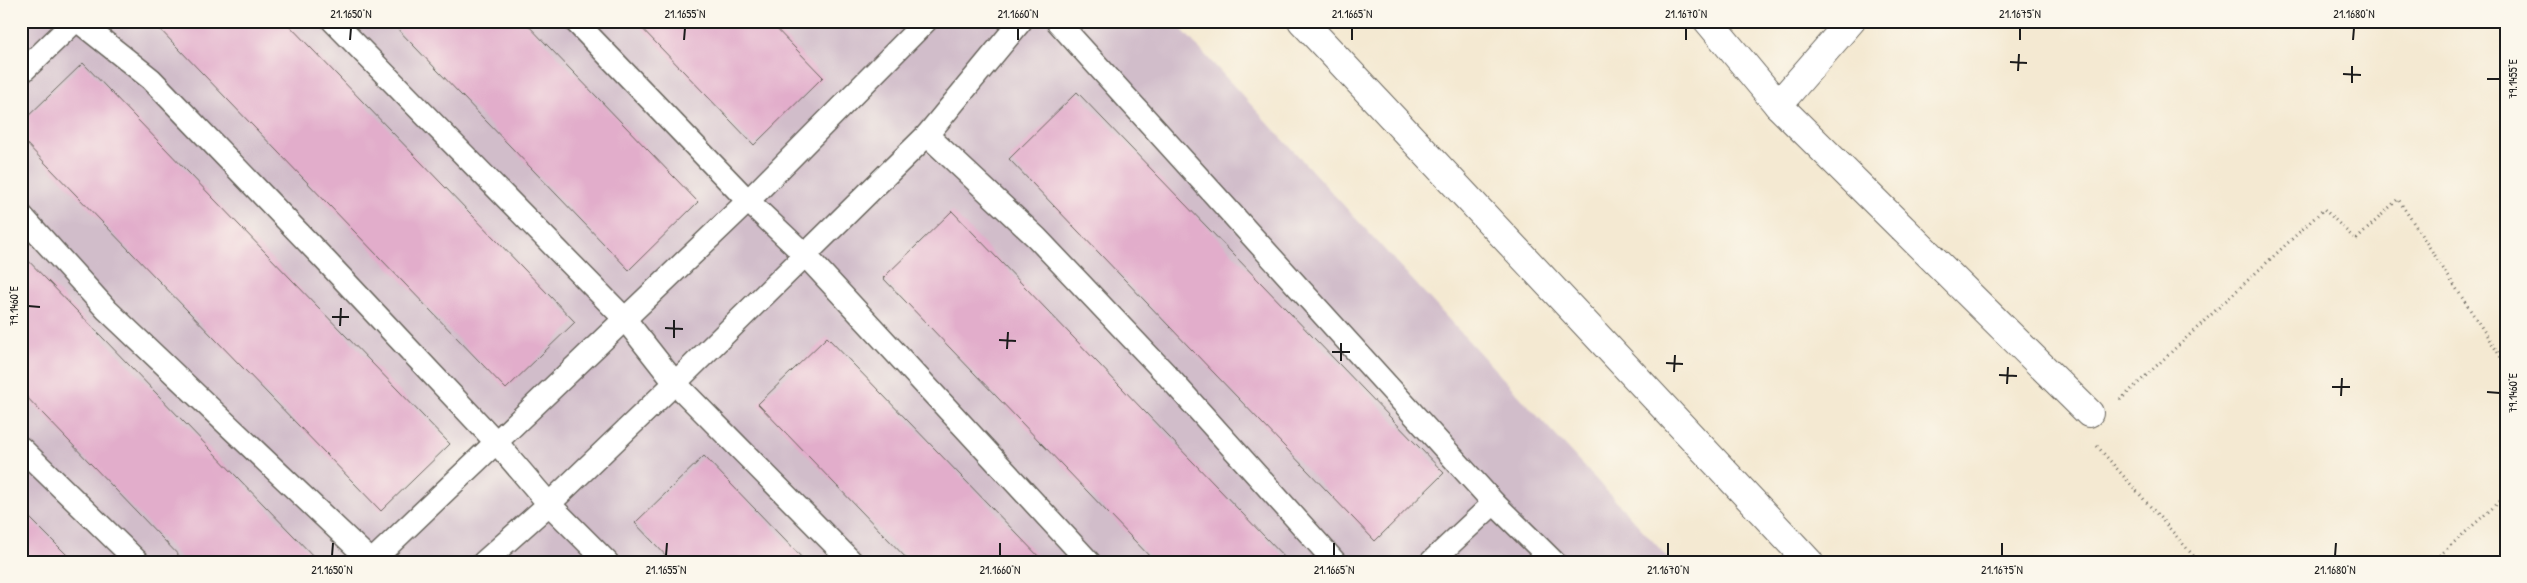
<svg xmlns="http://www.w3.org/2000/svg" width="2527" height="583" viewBox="0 0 2527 583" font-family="'Patrick Hand',sans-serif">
<rect width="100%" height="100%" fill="#fbf7ec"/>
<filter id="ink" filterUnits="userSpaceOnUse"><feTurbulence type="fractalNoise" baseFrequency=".02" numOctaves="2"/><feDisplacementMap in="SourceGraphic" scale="10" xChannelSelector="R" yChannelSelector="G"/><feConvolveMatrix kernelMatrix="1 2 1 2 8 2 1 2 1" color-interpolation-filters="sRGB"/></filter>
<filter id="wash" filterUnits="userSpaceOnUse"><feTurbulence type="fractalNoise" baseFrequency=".0096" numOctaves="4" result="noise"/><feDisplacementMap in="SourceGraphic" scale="20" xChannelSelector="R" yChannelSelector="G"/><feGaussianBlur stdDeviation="1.12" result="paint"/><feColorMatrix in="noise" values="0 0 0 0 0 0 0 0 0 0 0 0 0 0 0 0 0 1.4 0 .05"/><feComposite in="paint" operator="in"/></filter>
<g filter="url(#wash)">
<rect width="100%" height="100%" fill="#f4e9d2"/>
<polygon fill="#d1bdca" points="21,21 1174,21 1672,562 21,562"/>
<g id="blocks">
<g fill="#e2adcb">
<polygon points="152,21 285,21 575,322 506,389"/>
<polygon points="390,21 524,21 698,202 629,270"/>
<polygon points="635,21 769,21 823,77 754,145"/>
<polygon points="83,63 450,444 381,511 21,138 21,123"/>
<polygon points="1077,92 1444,473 1375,541 1009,159"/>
<polygon points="952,211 1289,562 1155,562 883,278"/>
<polygon points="21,253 319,562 185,562 21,391"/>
<polygon points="827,337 1044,562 910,562 758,404"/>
<polygon points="704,456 806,562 672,562 635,523"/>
<polygon points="21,509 74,562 21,562"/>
</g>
</g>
</g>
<g filter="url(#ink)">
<use href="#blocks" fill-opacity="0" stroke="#68645c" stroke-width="1"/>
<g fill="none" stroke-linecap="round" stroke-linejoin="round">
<defs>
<g id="lane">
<polyline points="78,21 151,79 325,260 496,442 549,504 607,562"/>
<polyline points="333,21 624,318 675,383 852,562"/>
<polyline points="575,21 748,201 806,256 1089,562"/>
<polyline points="1057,21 1494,503 1554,562"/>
<polyline points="21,73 75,21"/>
<polyline points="927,135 1037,238 1166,374 1335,562"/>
<polyline points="21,215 107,310 372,562"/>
<polyline points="21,448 138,562"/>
<polyline points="371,562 748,201 926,21"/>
<polyline points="484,562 549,504 675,383 927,135 1021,21"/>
<polyline points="1431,562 1494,503"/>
</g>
<g id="street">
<polyline points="1708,21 1778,105 2089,413"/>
<polyline points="1778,105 1851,21"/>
</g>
<polyline id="secondary" points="1302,21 1809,562"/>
</defs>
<use href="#lane" stroke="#68645c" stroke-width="25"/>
<use href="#street" stroke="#68645c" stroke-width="30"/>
<use href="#secondary" stroke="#68645c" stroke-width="30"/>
<g stroke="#68645c" stroke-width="3" stroke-dasharray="1 4" stroke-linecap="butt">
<polyline points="2120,400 2324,209 2356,240 2398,199 2506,365"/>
<polyline points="2097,446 2199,562"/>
<polyline points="2432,562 2506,496"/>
</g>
<use href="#lane" stroke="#fff" stroke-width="22"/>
<use href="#street" stroke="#fff" stroke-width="28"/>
<use href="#secondary" stroke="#fff" stroke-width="28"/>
</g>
</g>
<path fill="none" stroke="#1c1c1c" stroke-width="2" d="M350,40L351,28M684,40L685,28M1018,40V28M1352,40V28M1686,40V28M2020,40V28M2353,40L2354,28M2010,62L2027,63M2018,71L2019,54M2343,74L2361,75M2487,79H2500M2352,83V66M28,306L40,307M332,317H349M340,326L341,308M665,328L683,329M674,338V320M999,340L1016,341M1007,349L1008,332M1332,352H1350M1341,361V343M1666,363L1683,364M1674,372L1675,355M1999,375L2017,376M2007,384L2008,367M2332,387H2350M2487,392L2500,393M2341,396L2342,378M332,556L333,543M666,556L667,543M1000,556V543M1334,556V543M1668,556V543M2002,556V543M2335,556L2336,543"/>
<rect width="2527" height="583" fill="none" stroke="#fbf7ec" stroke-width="55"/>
<rect x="28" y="28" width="2472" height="528" fill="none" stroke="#1c1c1c" stroke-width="2"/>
<g font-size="12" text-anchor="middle" fill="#1c1c1c">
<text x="351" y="18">21.1650°N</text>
<text x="685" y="18">21.1655°N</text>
<text x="1018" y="18">21.1660°N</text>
<text x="1352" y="18">21.1665°N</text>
<text x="1686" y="18">21.1670°N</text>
<text x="2020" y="18">21.1675°N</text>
<text x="2354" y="18">21.1680°N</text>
<text transform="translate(2513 79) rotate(-90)" y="4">79.1455°E</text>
<text transform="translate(14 306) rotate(-90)" y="4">79.1460°E</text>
<text transform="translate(2513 393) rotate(-90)" y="4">79.1460°E</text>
<text x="332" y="574">21.1650°N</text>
<text x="666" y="574">21.1655°N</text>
<text x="1000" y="574">21.1660°N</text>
<text x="1334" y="574">21.1665°N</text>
<text x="1668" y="574">21.1670°N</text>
<text x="2002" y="574">21.1675°N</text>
<text x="2335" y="574">21.1680°N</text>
</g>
</svg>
